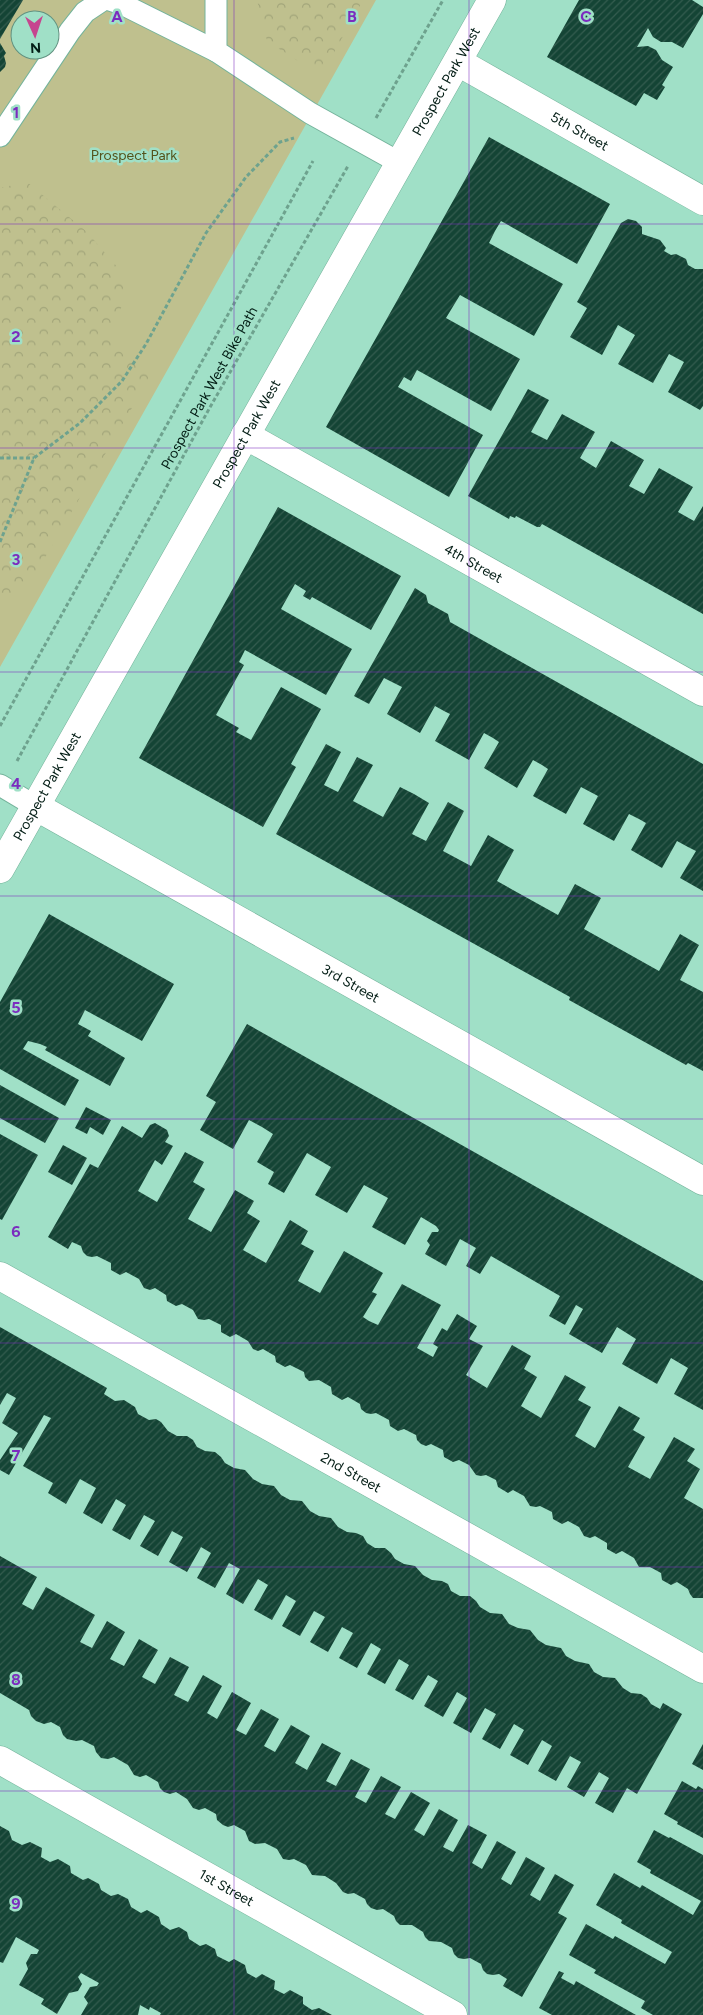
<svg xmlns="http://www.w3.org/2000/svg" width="703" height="2015" viewBox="0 0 703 2015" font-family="Figtree,sans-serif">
<defs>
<pattern id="forest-crowns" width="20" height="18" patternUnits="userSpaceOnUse" patternTransform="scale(1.25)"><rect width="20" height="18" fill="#bfc08e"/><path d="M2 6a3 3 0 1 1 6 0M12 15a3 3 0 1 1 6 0" fill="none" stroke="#a2a57a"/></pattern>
<pattern id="building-hatch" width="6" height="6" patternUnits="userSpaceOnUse" patternTransform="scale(1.25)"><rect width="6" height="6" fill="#144435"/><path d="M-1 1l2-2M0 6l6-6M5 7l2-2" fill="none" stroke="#345c4f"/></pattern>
</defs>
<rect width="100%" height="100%" fill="#a0e0c7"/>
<path fill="#bfc08e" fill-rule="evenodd" d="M0,0H376L0,667ZM20,20H50V50H20Z"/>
<g fill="url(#forest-crowns)">
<polygon points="257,0 363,0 321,76 267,41"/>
<polygon points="27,182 87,232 131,283 110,336 154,370 39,568 0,609 0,188"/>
</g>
<g fill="url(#building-hatch)">
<polygon points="0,0 23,0 0,39"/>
<polygon points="579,0 692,0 703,7 703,14 683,48 672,42 661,42 653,37 648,28 637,47 648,46 656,50 662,60 673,67 662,85 665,87 657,100 644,93 636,106 547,57"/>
<polygon points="0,43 6,53 4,56 6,63 5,67 0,72"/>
<polygon points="489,137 610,204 577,264 501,221 495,231 489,243 563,284 534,336 460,295 446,318 520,359 491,411 417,370 411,381 404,377 398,387 483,435 449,497 326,427"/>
<polygon points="628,219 636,221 642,227 642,234 660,240 666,248 664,251 671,255 676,254 686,259 688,265 695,269 703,269 703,406 700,410 668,392 684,362 669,354 653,383 618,364 635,335 618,325 602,355 570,337 587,308 577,302 621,223"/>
<polygon points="528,389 549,400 531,432 547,440 562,414 595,432 580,458 596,468 611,441 644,460 629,486 644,494 659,468 693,487 678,512 694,521 703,506 703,614 542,524 540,527 537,527 516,516 515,518 510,516 509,519 468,496"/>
<polygon points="278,507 401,576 371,630 312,597 310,600 303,596 306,591 295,584 281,609 352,649 326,695 245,650 239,662 244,665 216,715 239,728 236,732 251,740 281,687 321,709 291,764 296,767 263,827 139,758"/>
<polygon points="415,588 426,595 428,603 448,614 450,622 703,764 703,891 680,878 696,851 688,847 677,841 662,868 631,850 646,823 639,819 629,814 614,841 583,824 598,796 581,787 566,814 533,796 548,769 542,765 533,760 517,788 484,768 499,742 493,738 484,733 469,760 435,741 450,714 444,711 435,706 420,733 387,714 402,687 384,678 369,704 354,696"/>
<polygon points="326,744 341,752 324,785 338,792 357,757 373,765 353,801 383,817 400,787 414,794 429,803 412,834 426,841 448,802 464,811 443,851 471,866 488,835 514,850 497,881 558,915 575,884 601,898 584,929 659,971 680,934 699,945 680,980 703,992 703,1071 688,1063 686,1065 569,1000 570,997 276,834"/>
<polygon points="49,914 174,984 142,1041 85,1010 78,1024 91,1031 88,1036 125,1058 110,1086 45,1050 47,1047 40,1044 28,1041 23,1049 79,1080 65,1106 0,1069 0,1002"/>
<polygon points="247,1024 703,1281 703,1410 674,1394 688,1368 671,1358 657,1384 622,1364 636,1339 617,1327 602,1353 569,1334 583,1309 576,1305 565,1325 549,1316 560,1296 491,1256 480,1274 466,1266 476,1248 460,1239 446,1266 425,1254 430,1245 427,1241 432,1232 438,1232 439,1230 436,1226 421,1217 405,1245 372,1227 388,1198 364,1185 347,1213 315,1195 331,1167 307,1153 284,1193 268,1184 274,1172 257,1162 273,1134 262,1127 249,1120 233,1149 200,1130 216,1102 206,1096"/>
<polygon points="0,1085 59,1118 45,1143 0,1118"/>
<polygon points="86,1107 111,1120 103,1135 90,1127 87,1134 75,1128"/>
<polygon points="155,1123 167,1130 169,1136 165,1142 173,1146 162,1165 155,1160 138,1191 157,1202 185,1152 204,1162 193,1182 205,1189 188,1219 211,1232 235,1190 254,1201 247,1213 260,1221 243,1250 266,1263 290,1220 308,1231 301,1244 314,1251 298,1281 320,1293 344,1251 383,1273 372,1292 377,1294 363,1317 369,1321 378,1325 402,1284 441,1305 417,1348 433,1357 438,1347 433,1344 442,1328 447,1331 457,1314 477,1326 469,1339 483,1346 466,1375 487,1388 512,1345 531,1356 524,1369 537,1377 521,1406 541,1418 565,1375 586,1387 578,1400 591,1407 575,1436 595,1448 619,1406 640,1418 633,1430 645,1437 628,1467 650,1479 674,1437 695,1449 687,1461 700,1469 684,1498 703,1509 703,1598 693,1598 690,1594 688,1589 677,1582 671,1585 662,1580 661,1573 650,1567 639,1567 634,1558 622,1551 616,1554 607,1549 607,1543 595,1536 590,1538 584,1536 579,1527 568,1521 562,1524 553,1519 552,1512 540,1506 536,1507 530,1506 524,1496 513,1490 508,1493 498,1487 496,1480 486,1475 481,1476 476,1475 469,1465 459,1460 453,1462 444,1457 443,1450 431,1444 426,1446 421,1444 417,1440 416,1435 404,1429 398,1431 390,1426 389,1420 376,1413 371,1414 366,1413 361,1409 360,1404 348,1397 342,1400 332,1394 331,1387 319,1380 309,1381 305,1377 304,1372 290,1365 285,1367 276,1362 275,1356 263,1349 258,1351 253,1349 248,1341 236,1334 230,1337 221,1332 221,1325 209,1319 204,1320 198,1319 193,1310 182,1304 176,1306 167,1301 166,1295 155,1288 150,1290 144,1288 139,1279 126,1272 120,1275 111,1270 111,1263 97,1256 92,1257 87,1256 83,1252 81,1246 72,1242 68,1249 48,1237 90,1164 98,1168 122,1126 142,1138 150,1125"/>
<polygon points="0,1134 38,1155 2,1220 0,1219"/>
<polygon points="63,1145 87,1158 72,1185 48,1172"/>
<polygon points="0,1327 107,1388 104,1394 115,1401 124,1400 135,1407 138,1414 149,1420 156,1419 161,1422 168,1431 177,1436 187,1436 193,1440 197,1447 205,1451 215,1452 221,1457 225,1463 234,1468 245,1470 253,1479 262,1484 274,1486 281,1495 290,1500 302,1501 310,1511 319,1516 331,1518 338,1527 347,1532 356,1533 363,1536 367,1543 375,1548 385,1548 391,1553 395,1559 404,1564 415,1566 423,1575 432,1580 442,1581 448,1584 451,1591 460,1596 470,1596 476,1601 480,1607 490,1613 502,1614 509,1624 518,1628 530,1630 538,1640 546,1645 561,1648 566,1656 575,1661 589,1664 594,1672 603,1677 615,1678 623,1688 631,1693 641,1694 647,1698 651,1704 660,1709 663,1703 682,1714 637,1794 627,1788 613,1813 595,1803 609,1778 599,1772 584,1797 567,1787 581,1762 570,1756 556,1781 538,1771 552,1746 542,1740 528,1765 510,1755 524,1730 514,1724 500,1749 482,1739 496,1714 485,1708 471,1733 453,1723 467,1698 457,1692 443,1717 424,1706 438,1681 428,1675 413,1700 395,1690 409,1665 399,1659 385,1684 367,1674 381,1649 371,1643 357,1668 339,1658 353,1633 342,1627 328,1652 310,1642 325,1617 314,1611 300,1636 282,1626 296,1601 286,1595 272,1620 254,1610 268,1585 258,1579 243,1604 226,1594 240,1569 229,1563 215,1588 197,1578 211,1553 201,1547 187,1572 169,1562 183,1537 172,1531 158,1556 140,1546 155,1521 144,1515 130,1540 112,1530 126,1505 116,1499 102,1524 83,1513 96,1488 80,1479 66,1504 48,1493 53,1483 23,1466 51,1418 44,1415 9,1475 0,1470 0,1460 18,1433 2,1423 16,1398 7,1393 0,1405"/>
<polygon points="0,1556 37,1577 22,1604 33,1610 46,1587 95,1615 80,1642 92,1648 107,1621 125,1632 110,1659 124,1666 139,1639 158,1650 142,1677 155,1684 170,1657 189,1667 174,1695 188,1702 203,1675 222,1686 207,1713 217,1719 232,1692 251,1703 236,1730 246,1735 261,1709 279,1719 264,1746 275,1752 291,1725 310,1736 295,1763 307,1770 322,1743 341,1753 326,1781 336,1786 351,1759 370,1769 355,1797 366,1803 381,1776 401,1787 385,1814 395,1819 411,1792 430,1803 414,1830 424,1836 439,1809 458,1820 443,1847 453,1852 468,1825 487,1835 472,1863 482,1869 497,1841 516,1852 501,1879 511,1885 526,1857 545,1868 530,1895 540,1901 555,1874 574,1885 558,1913 567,1918 522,1997 503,1986 507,1979 499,1974 493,1975 487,1974 483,1970 481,1964 470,1958 464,1959 458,1958 454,1954 452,1948 441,1942 429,1941 425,1937 423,1932 412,1925 400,1925 396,1921 394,1916 383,1909 377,1910 371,1908 367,1904 365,1899 354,1893 348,1894 343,1892 336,1883 325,1876 312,1875 306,1865 294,1859 289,1860 283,1859 277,1849 265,1843 255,1844 249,1841 245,1831 234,1825 228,1827 223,1825 217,1820 216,1814 205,1808 199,1810 193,1808 187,1799 176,1792 170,1794 164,1792 160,1788 158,1782 146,1775 140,1777 134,1775 128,1765 114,1757 108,1759 101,1758 96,1752 94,1746 82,1740 76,1741 67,1739 63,1735 60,1727 51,1722 44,1724 36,1721 31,1716 29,1710 0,1693"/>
<polygon points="703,1744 703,1770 692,1764"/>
<polygon points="682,1781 696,1789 698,1786 703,1789 703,1838 677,1824 678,1822 664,1814"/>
<polygon points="0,1826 9,1831 12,1840 22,1845 30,1842 42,1848 41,1857 50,1862 58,1859 70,1866 71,1873 83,1880 88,1878 99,1884 101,1890 111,1896 118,1894 128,1899 131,1907 141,1913 147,1910 159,1917 161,1924 170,1930 179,1927 187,1932 189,1939 200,1946 206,1944 215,1949 217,1956 229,1962 234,1959 245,1965 247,1973 256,1978 262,1974 275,1981 274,1989 284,1994 290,1990 303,1997 303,2004 312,2010 319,2008 332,2015 160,2015 161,2013 150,2007 149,2010 140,2005 138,2015 81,2015 88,2003 84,1997 90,1987 97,1986 99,1983 81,1973 78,1977 82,1984 78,1991 69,1993 57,2014 41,2004 44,1999 19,1985 28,1969 26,1963 31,1954 37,1954 39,1950 16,1937 3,1963 0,1962"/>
<polygon points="654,1830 669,1838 670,1837 703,1855 703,2015 653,2015 641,2008 645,2001 594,1973 596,1970 569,1955 586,1924 613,1939 615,1936 665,1964 672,1952 621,1923 622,1920 596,1905 614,1873 640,1888 642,1885 693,1915 701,1901 650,1873 651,1870 637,1862"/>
<polygon points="559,1971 564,1973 561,1978 574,1985 576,1981 636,2015 552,2015 539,2008"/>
</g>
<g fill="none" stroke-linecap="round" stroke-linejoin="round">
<defs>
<g id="lane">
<polyline points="110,0 122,4 216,51"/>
<polyline points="216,0 216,51 310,113 400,163"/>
<polyline points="0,136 70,31 85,12 103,0"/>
<polyline points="0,785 35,806"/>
</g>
<g id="street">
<path id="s1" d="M458,62L703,201"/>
<path id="s2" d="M245,435L703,692"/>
<path id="s3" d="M35,806L703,1181"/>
<path id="s4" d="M0,1276L703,1669"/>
<path id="s5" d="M0,1760L453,2015"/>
</g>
<g id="secondary">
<path id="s6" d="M0,869L492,0"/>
</g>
</defs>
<use href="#lane" stroke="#74b39b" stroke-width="23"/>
<use href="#street" stroke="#74b39b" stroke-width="29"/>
<use href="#secondary" stroke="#74b39b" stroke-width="29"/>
<g stroke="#6ea28e" stroke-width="3" stroke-dasharray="4 2.5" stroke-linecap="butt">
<polyline points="376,118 443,0"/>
<polyline points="0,458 34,458"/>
<polyline points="0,542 34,458 80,423 122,381 146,344 206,233 246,177 280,142 294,138"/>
<polyline points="0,726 313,161"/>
<polyline points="17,761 209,409 348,166"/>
</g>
<use href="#lane" stroke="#fff" stroke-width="21"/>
<use href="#street" stroke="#fff" stroke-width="28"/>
<use href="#secondary" stroke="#fff" stroke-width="28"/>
</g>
<path fill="none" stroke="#7b2cbf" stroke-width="1" stroke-opacity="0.55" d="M234,0V2015M469,0V2015M0,224H703M0,448H703M0,672H703M0,896H703M0,1119H703M0,1343H703M0,1567H703M0,1791H703"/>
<g text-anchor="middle" stroke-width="5" stroke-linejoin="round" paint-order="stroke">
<g font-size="14" fill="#031d15" stroke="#a0e0c7">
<text dy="5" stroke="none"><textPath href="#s6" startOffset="905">Prospect Park West</textPath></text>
<text dy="5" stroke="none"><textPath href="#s1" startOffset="140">5th Street</textPath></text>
<text transform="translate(209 388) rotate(-61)" y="5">Prospect Park West Bike Path</text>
<text dy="5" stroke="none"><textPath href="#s6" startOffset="500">Prospect Park West</textPath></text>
<text dy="5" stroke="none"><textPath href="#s2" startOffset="262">4th Street</textPath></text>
<text dy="5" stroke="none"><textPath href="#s6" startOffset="95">Prospect Park West</textPath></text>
<text dy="5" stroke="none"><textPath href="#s3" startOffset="362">3rd Street</textPath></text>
<text dy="5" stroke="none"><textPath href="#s4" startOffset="402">2nd Street</textPath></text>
<text dy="5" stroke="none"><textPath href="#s5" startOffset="260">1st Street</textPath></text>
</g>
<g font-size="14" fill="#54531c" stroke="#a0e0c7">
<text x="134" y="160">Prospect Park</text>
</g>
</g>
<g font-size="16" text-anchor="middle" font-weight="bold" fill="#7b2cbf" stroke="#a0e0c7" stroke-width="5" stroke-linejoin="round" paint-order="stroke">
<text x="117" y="22">A</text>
<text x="352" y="22">B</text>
<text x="586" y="22">C</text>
<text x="16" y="118">1</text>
<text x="16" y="342">2</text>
<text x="16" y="565">3</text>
<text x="16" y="789">4</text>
<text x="16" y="1013">5</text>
<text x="16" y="1237">6</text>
<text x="16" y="1461">7</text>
<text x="16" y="1685">8</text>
<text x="16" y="1909">9</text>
</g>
<g transform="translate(35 35) rotate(177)"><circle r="24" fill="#a0e0c7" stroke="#619280"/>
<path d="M0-4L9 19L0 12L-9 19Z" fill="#c6458f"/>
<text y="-8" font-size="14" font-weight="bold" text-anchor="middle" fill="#031d15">N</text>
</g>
</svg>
